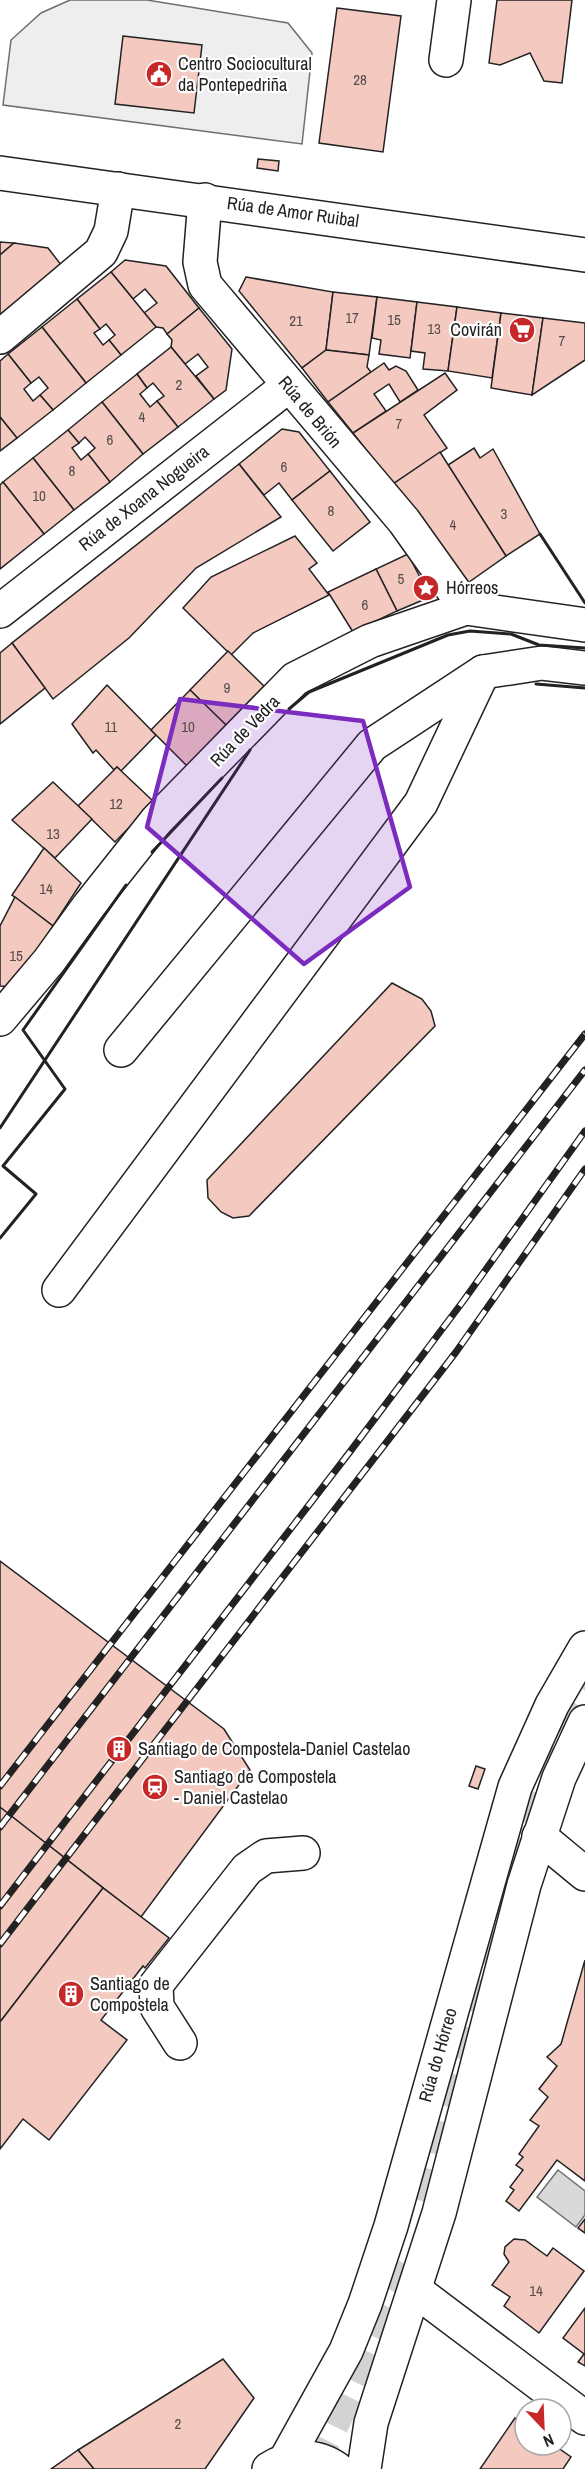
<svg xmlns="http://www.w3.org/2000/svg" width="585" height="2469" viewBox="0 0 585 2469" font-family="'Archivo Narrow',sans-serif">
<rect width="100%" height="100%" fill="#fff"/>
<polygon fill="#eee" stroke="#6f6f6f" stroke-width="1.5" points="70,0 147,0 288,23 312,53 302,144 3,105 11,40 41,13"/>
<polygon fill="#d9d9d9" stroke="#6f6f6f" stroke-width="1.5" points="558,2170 585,2191 585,2215 576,2227 537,2197"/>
<g fill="#f3c9c0" stroke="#222" stroke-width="1.5">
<polygon points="497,0 572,0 562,83 544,81 530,53 500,65 489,63"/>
<polygon points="337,8 401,16 383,152 319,143"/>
<polygon points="123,36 202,45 194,113 115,104"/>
<polygon points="258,159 279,161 278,171 257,168"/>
<polygon points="0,242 14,243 0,255"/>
<polygon points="14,243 48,248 62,266 0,315 0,255"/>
<polygon points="125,260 166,266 199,308 167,334 163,328 156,327 144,313 157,303 145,289 133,299 111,272"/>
<polygon points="111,272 156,327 121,355 109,340 115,335 106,324 100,329 77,299"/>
<polygon points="246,277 333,292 326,350 302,368 239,291"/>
<polygon points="333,292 377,297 369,355 326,350"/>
<polygon points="377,297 417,302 410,358 379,354 381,340 372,338"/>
<polygon points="77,299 100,329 94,333 103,345 109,340 121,355 86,383 42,327"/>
<polygon points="417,302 457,307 448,371 423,369 425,353 411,351"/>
<polygon points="457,307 501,313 492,378 448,371"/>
<polygon points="199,308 232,349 226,390 214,399 196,376 208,367 198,354 185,364 171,347 172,340 167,334"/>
<polygon points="501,313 543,318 532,395 491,388"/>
<polygon points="543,318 585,323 585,360 532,395"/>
<polygon points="42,327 86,383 53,410 40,395 48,388 39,377 31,383 8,354"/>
<polygon points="171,347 214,399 178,427 157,401 164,396 153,383 147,388 137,374"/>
<polygon points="326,350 369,355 367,367 371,372 328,402 302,368"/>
<polygon points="8,354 31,383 24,389 33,401 40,395 53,410 17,438 0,417 0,361"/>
<polygon points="384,363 389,370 396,366 406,371 418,390 400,402 389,384 374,394 386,411 353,433 328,402"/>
<polygon points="445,373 457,390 424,415 447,448 393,484 353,433"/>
<polygon points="137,374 147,388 140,394 150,407 157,401 178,427 143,454 102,402"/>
<polygon points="102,402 143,454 110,482 88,454 95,448 85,437 79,443 68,430"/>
<polygon points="0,417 17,438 0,451"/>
<polygon points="282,429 299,432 330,471 292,500 279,483 264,495 239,464"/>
<polygon points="68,430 79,443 72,448 81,460 88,454 110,482 74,510 33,458"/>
<polygon points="474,448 480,458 493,449 540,534 506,556 448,465"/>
<polygon points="440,452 506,556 462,587 393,484"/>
<polygon points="33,458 74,510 44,534 3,482"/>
<polygon points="239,464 281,517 196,568 129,638 53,699 12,643"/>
<polygon points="330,471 370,522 333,551 292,500"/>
<polygon points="3,482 44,534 0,569 0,485"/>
<polygon points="295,536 317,563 309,569 329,595 253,633 231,655 183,608 211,577"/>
<polygon points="408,554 430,597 397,611 376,569"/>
<polygon points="376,569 397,611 353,632 328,592"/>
<polygon points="12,643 45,688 0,724 0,653"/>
<polygon points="228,651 264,686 226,725 190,690"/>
<polygon points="107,685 156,735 121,771 117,767 114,770 96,750 93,753 72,724"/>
<polygon points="190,690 226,725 187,766 151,730"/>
<polygon points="117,767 154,802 115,842 78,806"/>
<polygon points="53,782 92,819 55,858 12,820"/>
<polygon points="44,848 81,883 53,926 12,895"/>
<polygon points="15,897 53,926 12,987 0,986 0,926"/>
<polygon points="392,983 422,999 431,1011 435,1026 249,1216 233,1218 221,1212 208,1198 207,1180"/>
<polygon points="0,1561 224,1729 250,1770 141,1917 0,1808"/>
<polygon points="476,1766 485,1769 478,1789 469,1786"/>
<polygon points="0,1807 103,1888 0,2022"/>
<polygon points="103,1888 169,1938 145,1968 143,1966 101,2020 127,2040 49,2140 23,2119 0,2149 0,2022"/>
<polygon points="585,1960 585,2181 557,2160 519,2211 506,2201 514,2190 510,2187 523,2170 516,2165 523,2157 519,2154 539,2126 530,2120 548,2097 539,2089 557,2066 547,2057 561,2044"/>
<polygon points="585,2219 585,2233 578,2228"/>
<polygon points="514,2239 525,2240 547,2256 553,2248 584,2271 539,2333 504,2306 510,2297 492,2285 509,2262 504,2254 505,2247"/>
<polygon points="585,2308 585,2366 578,2362 584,2354 563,2338"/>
<polygon points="223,2359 254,2398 205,2469 94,2469 78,2450"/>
<polygon points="515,2418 525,2427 525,2445 554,2445 571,2457 563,2469 480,2469"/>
<polygon points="78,2450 94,2469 51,2469"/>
</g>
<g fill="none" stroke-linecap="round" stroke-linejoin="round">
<g stroke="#d3d3d3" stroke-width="33" stroke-dasharray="33 16" stroke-linecap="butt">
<polyline points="426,2202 526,1802 572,1703 585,1683"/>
<polyline points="310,2469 411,2267"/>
</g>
<defs>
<g id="minor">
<polyline points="446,60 454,0"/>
<polyline points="205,200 200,262 205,285 404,521 466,608"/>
<polyline points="0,337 101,252 111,231 118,189"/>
<polyline points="0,611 288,386"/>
<polyline points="0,1019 49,961 88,907 157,820 295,679 370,641 466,608 585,625"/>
<polyline points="121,1050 372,745 483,672 542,663 585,668"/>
<polyline points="59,1290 421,803 483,672"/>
<polyline points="539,1836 585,1874"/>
<polyline points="180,2043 157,2007 156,1985 247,1869 266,1856 303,1853"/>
<polyline points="415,2290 585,2418"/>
</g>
<g id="major">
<polyline points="0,173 585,255"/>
<polyline points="285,2461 346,2351 365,2304 391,2226 515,1787 552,1705 585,1648"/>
<path d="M269,2469C290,2455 316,2454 337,2469"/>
<polyline points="364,2469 371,2423 439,2213 524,1885 559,1778 585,1722"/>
</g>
</defs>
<use href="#minor" stroke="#222" stroke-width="36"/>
<use href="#major" stroke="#222" stroke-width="36"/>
<use href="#minor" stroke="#fff" stroke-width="33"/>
<use href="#major" stroke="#fff" stroke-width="33"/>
<defs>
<g id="rail">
<polyline points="0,1786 585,1034"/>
<polyline points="0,1827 585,1070"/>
<polyline points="0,1906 349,1453 464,1300 585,1131"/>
<polyline points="0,1944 456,1352 585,1169"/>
</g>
</defs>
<use href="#rail" stroke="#222" stroke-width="7"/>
<use href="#rail" stroke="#fff" stroke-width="4.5" stroke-dasharray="14" stroke-linecap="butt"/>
<g stroke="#222" stroke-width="3">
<polyline points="540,534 585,603"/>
<polyline points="536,684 585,688"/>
<polyline points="289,709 309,692 448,635 470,631 511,634 539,645 585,648"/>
<polyline points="152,852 222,778"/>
<polyline points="0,1128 250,750"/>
<polyline points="0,1238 36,1194 3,1166 65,1089 23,1030 126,885"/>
</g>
</g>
<path fill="#7b2cbf" fill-opacity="0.2" stroke="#7b2cbf" stroke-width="4.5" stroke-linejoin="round" d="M180,699L363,721L410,887L304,964L147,827Z"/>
<defs>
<symbol id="civic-disc" viewBox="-11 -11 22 22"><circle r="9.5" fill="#c62828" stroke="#fff"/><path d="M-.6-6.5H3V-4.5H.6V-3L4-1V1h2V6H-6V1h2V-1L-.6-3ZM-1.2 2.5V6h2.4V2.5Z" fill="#fff"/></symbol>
<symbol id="supermarket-disc" viewBox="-11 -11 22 22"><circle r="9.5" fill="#c62828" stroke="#fff"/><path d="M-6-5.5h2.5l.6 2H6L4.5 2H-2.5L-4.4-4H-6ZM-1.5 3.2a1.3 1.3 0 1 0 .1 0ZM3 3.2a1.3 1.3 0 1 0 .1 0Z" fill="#fff"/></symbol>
<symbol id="sight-disc" viewBox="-11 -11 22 22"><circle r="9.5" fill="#c62828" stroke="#fff"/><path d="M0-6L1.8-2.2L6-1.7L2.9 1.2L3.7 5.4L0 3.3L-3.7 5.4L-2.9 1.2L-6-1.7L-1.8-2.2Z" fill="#fff"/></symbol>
<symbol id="building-disc" viewBox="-11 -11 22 22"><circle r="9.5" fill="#c62828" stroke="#fff"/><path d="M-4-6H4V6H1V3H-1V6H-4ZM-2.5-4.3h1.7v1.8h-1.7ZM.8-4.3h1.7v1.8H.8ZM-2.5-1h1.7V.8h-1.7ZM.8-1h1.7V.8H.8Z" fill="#fff"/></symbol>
<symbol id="station-disc" viewBox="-11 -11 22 22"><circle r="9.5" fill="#c62828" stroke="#fff"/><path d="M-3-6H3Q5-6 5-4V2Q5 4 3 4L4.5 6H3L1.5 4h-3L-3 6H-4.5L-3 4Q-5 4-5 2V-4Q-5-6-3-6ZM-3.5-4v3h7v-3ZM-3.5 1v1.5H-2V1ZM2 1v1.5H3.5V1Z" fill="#fff"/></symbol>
</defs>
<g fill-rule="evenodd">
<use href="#civic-disc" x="144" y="59" width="30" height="30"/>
<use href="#supermarket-disc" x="507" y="315" width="30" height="30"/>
<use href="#sight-disc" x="411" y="573" width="30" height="30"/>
<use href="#building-disc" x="104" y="1734" width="30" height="30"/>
<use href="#station-disc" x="140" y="1772" width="30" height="30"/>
<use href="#building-disc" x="56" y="1979" width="30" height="30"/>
</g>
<g text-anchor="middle" stroke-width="4.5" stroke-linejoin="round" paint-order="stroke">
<g font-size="15" fill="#564c4a">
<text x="360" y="85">28</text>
<text x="352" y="323">17</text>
<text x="394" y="325">15</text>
<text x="296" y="326">21</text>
<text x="434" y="334">13</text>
<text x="562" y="346">7</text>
<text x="179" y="390">2</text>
<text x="142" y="422">4</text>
<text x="399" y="429">7</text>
<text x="110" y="445">6</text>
<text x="284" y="472">6</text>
<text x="72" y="476">8</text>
<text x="39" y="501">10</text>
<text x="331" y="516">8</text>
<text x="504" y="519">3</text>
<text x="453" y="530">4</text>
<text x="401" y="584">5</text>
<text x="365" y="610">6</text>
<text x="227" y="693">9</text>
<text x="111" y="732">11</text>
<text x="188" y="732">10</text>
<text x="116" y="809">12</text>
<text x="53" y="839">13</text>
<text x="46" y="894">14</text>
<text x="16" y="961">15</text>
<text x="536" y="2296">14</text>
<text x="178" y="2429">2</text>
</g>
<g font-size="18" fill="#222" stroke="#fff" text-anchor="start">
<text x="178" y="70">Centro Sociocultural<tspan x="178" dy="21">da Pontepedriña</tspan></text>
<text x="502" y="336" text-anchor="end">Covirán</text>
<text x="446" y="594">Hórreos</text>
<text x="138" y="1755">Santiago de Compostela-Daniel Castelao</text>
<text x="174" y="1783">Santiago de Compostela<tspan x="174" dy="21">- Daniel Castelao</tspan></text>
<text x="90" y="1990">Santiago de<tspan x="90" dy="21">Compostela</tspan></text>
</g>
<g font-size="18" fill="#222" stroke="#fff">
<text transform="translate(293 212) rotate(8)" y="6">Rúa de Amor Ruibal</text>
<text transform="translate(310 412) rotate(50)" y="6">Rúa de Brión</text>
<text transform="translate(144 498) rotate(-38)" y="6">Rúa de Xoana Nogueira</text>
<text transform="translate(245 731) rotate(-46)" y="6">Rúa de Vedra</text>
<text transform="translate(438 2055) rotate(-74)" y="6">Rúa do Hórreo</text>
</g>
</g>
<g transform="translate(543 2427) rotate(157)"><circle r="28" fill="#ffffff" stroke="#a7a7a7" stroke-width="1.5"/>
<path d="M0-4.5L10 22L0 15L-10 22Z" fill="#c62828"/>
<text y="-9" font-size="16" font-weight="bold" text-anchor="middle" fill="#222222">N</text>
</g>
</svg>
